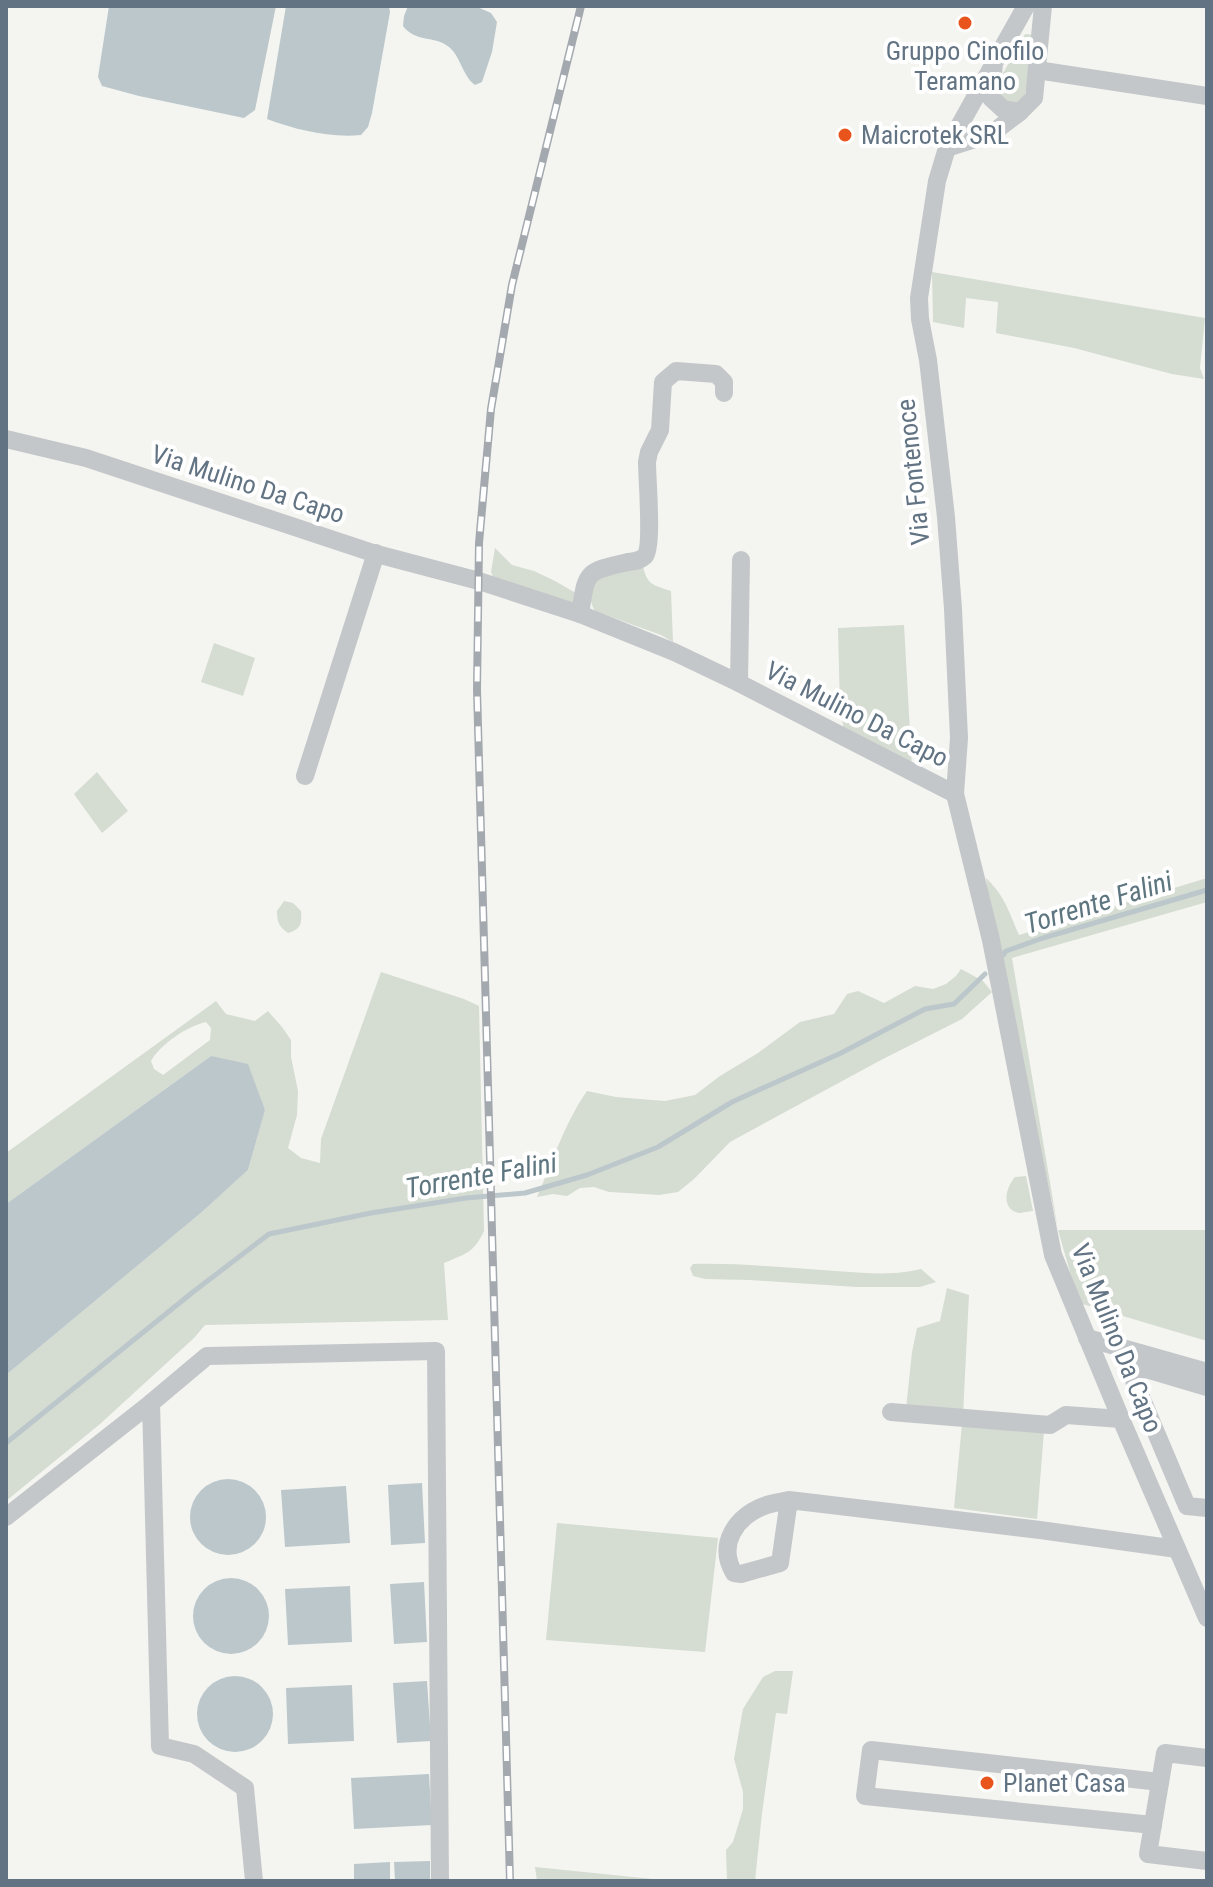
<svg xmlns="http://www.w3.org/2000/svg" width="1213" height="1887" viewBox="0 0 1213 1887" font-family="'Roboto Condensed',sans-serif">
<rect width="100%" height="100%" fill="#f4f5f0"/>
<g fill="#d5dcd1" fill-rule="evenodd">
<polygon points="1025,34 1034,35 1035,39 1024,99 1015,104 998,98 996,86"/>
<polygon points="932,272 1205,318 1200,368 1204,379 1172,374 1074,348 996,333 998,302 966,298 964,328 933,322"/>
<polygon points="495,548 512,565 534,571 555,581 581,596 579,606 494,579 491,572"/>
<path d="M643,566C647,585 653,585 671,591L673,642L661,635L595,611C587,597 592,589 599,576Z"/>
<polygon points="904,625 912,767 844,730 840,709 838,628"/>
<polygon points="214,643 255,658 243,696 201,682"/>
<polygon points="97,772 128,811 102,833 74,794"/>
<path d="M986,878C1005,896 1009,912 1019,935L1207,878V902L1012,958L1058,1230H1207V1341L1079,1303L1058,1230L988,901Z"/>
<path d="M284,901L293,903L301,911C302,924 301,929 288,933C279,927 277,922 277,911Z"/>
<path d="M961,969L983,981L992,992L962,1019L881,1060L730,1142L694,1179L678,1192L659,1195L628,1193L609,1192L594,1187L580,1188L567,1196L553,1194L537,1197C553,1161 564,1124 587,1091L616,1097L665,1101L695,1095L720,1076L758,1053L800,1022L834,1014L847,994L858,991L884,1003L915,986L933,989L946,984L956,976Z"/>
<path d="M381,972L464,999L479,1006L484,1231C474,1253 465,1254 444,1263L448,1320L205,1325L194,1338L100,1424L6,1501V1375L202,1212L248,1170L265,1109L211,1056L6,1204V1153L216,1001L226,1014L255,1021L268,1011L282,1027L291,1040V1057L298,1091L297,1115L288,1148L301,1158L320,1163L321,1139ZM206,1022L211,1028L210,1040L163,1075L154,1069L151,1061C161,1044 187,1026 206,1022Z"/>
<path d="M1026,1176L1033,1211C1031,1211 1021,1213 1019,1213C1000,1209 1006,1187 1015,1177Z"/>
<path d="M693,1264C740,1263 788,1268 835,1271C864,1273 893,1276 921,1269L936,1282L920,1287H856L749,1280L705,1279L693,1276L690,1268Z"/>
<polygon points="947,1288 969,1295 963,1415 906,1409 912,1352 917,1328 940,1321"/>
<polygon points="962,1424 1044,1431 1037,1519 954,1508"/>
<polygon points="557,1523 718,1538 705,1652 546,1640"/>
<polygon points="775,1671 793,1671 787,1714 776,1713 762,1813 755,1881 727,1881 726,1850 733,1842 743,1809 743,1792 734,1759 743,1709 763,1677"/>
<polygon points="535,1867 672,1881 537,1881"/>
</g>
<g fill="#bcc7cc">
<polygon points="109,6 276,6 255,110 244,118 139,96 102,86 98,77"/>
<path d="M286,6H389L390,12L372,113L368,127L361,135C329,138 297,130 267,119Z"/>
<path d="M408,6H475L491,13L497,22L492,52L482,82L475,85C462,75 461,57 449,47C434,35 416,43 403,26L404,16Z"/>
<polygon points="211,1056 248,1064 265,1110 248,1170 202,1212 6,1375 6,1204"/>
<circle cx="228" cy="1517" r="38"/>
<polygon points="422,1483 425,1543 391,1545 388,1485"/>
<polygon points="346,1486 350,1543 285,1547 281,1490"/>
<circle cx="231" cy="1616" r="38"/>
<polygon points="424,1582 427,1642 394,1644 390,1584"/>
<polygon points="350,1586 352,1642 288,1645 285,1589"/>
<circle cx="235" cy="1714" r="38"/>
<polygon points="427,1681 431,1741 397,1743 393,1683"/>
<polygon points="352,1685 354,1741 288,1744 286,1688"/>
<polygon points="429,1774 432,1825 354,1829 351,1778"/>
<polygon points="430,1861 430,1881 395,1881 394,1862"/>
<polygon points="390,1862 390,1881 354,1881 354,1864"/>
</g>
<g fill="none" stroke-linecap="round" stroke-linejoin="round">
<g stroke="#bcc7cc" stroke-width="5">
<polyline points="1003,955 1006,951 1043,938 1207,890"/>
<polyline points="6,1443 193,1292 269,1234 371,1213 466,1198 525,1193 587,1175 658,1147 732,1102 841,1053 925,1009 954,1004 985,974"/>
</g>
<g stroke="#c4c7ca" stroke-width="18">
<polyline points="1026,6 994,63 991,98 1003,109 1020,112 1034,98 1043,6"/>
<polyline points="991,69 947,148 991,134 1020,112"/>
<polyline points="1037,70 1207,96"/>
<polyline points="947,148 937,181 919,298 920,319 928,360 946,517 953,609 959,738 955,794 991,940 1053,1255 1121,1419 1207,1618"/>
<polyline points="6,439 86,458 373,553 479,581 580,614 674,652 739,683 955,794"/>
<path d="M580,614C587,571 584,572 628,562C634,561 640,561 645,556C653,546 647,479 647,462L649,452L660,430L663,382L676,371L716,374L724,382V393"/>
<polyline points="739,683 741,560"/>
<polyline points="305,776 376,553"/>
<polyline points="1087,1338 1207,1372"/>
<polyline points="1207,1387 1143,1368 1133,1378 1187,1506 1207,1508"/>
<polyline points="151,1403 160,1746 194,1754 245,1788 254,1881"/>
<polyline points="891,1412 1050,1425 1066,1415 1121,1419"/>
<path d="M789,1500L780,1563L741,1574L734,1573C717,1544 736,1517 764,1506C771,1503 781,1502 789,1500L1040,1530L1177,1549"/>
<polyline points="6,1517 151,1403 207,1356 436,1351 440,1881"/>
<polyline points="1207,1758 1165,1753 1148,1854 1207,1861"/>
<polyline points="1153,1825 865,1796 871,1750 1160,1782"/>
</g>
<defs>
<polyline id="rail" points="510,1881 477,689 479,543 491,409 512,285 581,6"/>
</defs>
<use href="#rail" stroke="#a3a9af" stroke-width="8"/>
<use href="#rail" stroke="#fff" stroke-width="5" stroke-dasharray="15" stroke-linecap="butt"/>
</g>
<g fill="#e9541c" stroke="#fff" stroke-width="3">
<circle cx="965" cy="23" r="8"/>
<circle cx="845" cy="135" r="8"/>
<circle cx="987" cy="1783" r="8"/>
</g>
<g text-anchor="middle" stroke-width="8" stroke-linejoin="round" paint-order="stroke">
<g font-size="26" fill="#627383" stroke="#fff" text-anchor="start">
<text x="965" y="60" text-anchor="middle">Gruppo Cinofilo<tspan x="965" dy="30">Teramano</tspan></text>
<text x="861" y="144">Maicrotek SRL</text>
<text x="1003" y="1792">Planet Casa</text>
</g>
<g font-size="26" fill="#627383" stroke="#fff">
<text transform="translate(913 472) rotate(-96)" y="9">Via Fontenoce</text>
<text transform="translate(248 484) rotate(18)" y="9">Via Mulino Da Capo</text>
<text transform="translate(857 714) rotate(27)" y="9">Via Mulino Da Capo</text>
<text transform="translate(1117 1338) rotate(68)" y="9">Via Mulino Da Capo</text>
</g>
<g font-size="28" font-style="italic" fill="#5e7680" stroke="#fff">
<text transform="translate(1098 902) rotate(-17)" y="10">Torrente Falini</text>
<text transform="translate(481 1175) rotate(-10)" y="10">Torrente Falini</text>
</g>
</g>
<rect width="1213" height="1887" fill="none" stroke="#627383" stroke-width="16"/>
</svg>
